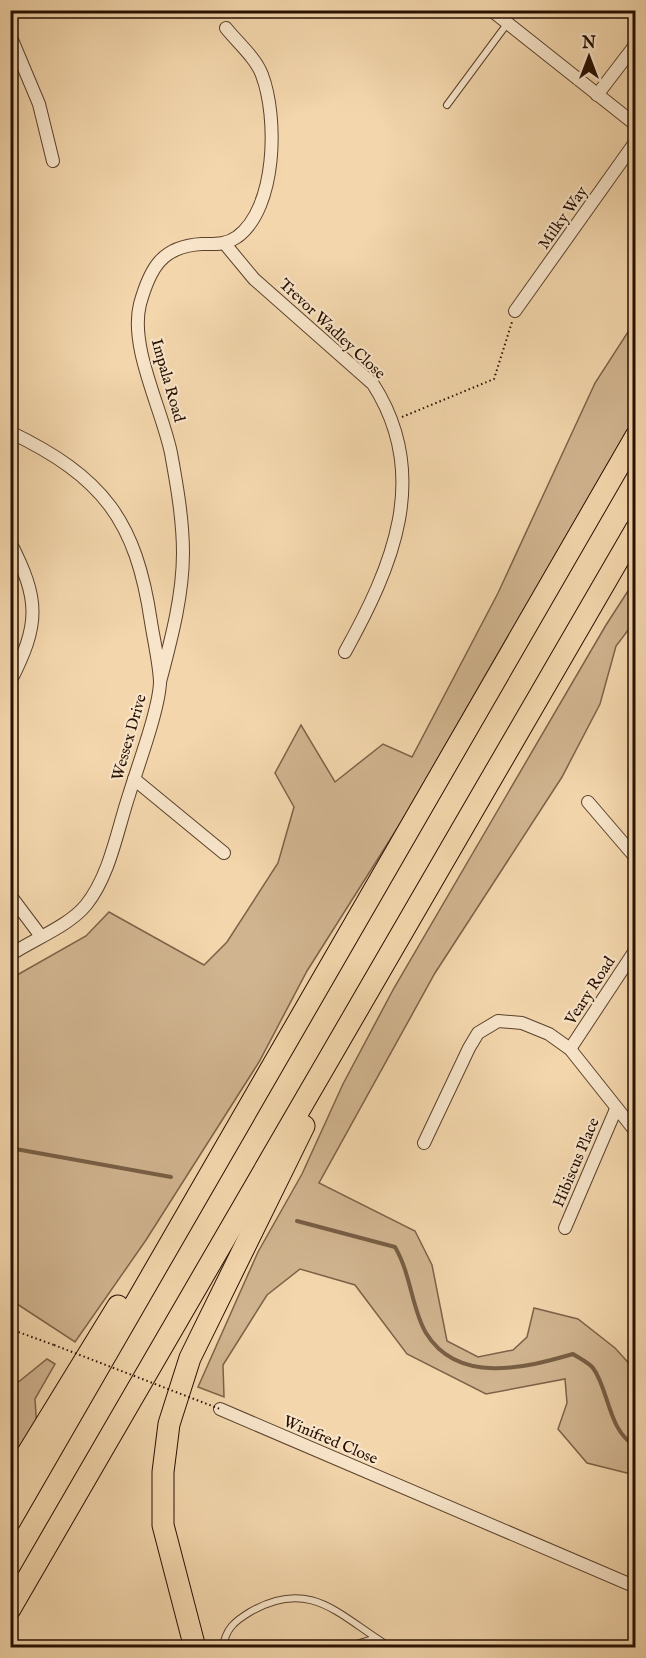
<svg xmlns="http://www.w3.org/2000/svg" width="646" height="1658" viewBox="0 0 646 1658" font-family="'IM FELL English',serif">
<rect width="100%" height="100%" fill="#f3d6ac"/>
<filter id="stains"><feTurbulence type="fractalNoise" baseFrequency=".00333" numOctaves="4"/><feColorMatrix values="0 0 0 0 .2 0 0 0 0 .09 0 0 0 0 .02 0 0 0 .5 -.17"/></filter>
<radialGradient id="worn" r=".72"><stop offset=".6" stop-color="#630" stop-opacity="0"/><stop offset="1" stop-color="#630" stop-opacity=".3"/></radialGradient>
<g fill="#d0b48f" stroke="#7c6248" stroke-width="1.5">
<polygon points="635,321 635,417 417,797 307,971 259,1062 146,1240 75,1342 11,1300 10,979 86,936 109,912 204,965 227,942 278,863 294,807 275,773 301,725 335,782 383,744 412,757 498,593 595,383"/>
<polygon points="635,580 635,621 616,646 600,704 562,777 435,973 319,1183 415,1231 432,1265 447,1341 478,1357 513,1350 527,1337 534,1308 578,1319 615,1348 635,1370 635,1475 587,1463 558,1429 567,1403 565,1379 486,1394 407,1354 355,1285 300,1269 267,1295 223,1365 224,1397 198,1387 258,1252 302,1174 343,1084 394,988 606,625"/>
<polygon points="47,1359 55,1364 35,1399 37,1431 11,1472 11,1388"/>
</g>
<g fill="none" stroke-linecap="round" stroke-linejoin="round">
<g stroke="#785e44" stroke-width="4">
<polyline points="10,1148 171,1177"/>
<path d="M297,1221L395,1247C411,1274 412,1310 426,1333C458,1385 525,1368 573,1354C579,1358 589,1363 593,1368C609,1389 608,1432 636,1446"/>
</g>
<defs>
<g id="service">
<polyline points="447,105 507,24"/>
<path d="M223,1648C225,1629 235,1621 250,1612C312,1576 341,1618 392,1648"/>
<polyline points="343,1648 376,1638"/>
</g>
<g id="minor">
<polyline points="491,10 636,125"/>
<polyline points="10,35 39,104 53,161"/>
<polyline points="597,95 636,44"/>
<path d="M225,244L254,279L373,384C432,476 392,567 345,652"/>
<polyline points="515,311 636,141"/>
<path d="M10,432C103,477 136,520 151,622C154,641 159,662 160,681C160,707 137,768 129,795C117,831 110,875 86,905C69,926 34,939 10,955"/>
<path d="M10,542C40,600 40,624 10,682"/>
<path d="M160,682C171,640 183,596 183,553C183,520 177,486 171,453C162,409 129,347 140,304C150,268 162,246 202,244C216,244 225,245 237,237C277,208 278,117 262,75C256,58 237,42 226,28"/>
<polyline points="134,779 224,853"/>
<polyline points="588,802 636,858"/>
<polyline points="10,895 40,935"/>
<polyline points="570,1049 636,949"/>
<polyline points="424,1143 469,1048 478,1033 498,1021 522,1023 549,1034 570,1049 636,1132"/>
<polyline points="565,1228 616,1109"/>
<polyline points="220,1409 636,1587"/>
</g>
<g id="motorway">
<polyline points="10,1482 118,1306"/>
<polyline points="10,1521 636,436"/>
<polyline points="10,1609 636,529"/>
<polyline points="195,1648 163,1525 163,1472 169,1424 190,1358 304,1126"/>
</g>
</defs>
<use href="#service" stroke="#5a412b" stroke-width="8"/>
<use href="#minor" stroke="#5a412b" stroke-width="14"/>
<use href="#motorway" stroke="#270f00" stroke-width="23"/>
<g stroke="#270f00" stroke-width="2" stroke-dasharray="1.5 3" stroke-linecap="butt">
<polyline points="402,417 494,379 512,322"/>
<polyline points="10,1329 54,1345"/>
</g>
<use href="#service" stroke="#f7e4c9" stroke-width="6"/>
<use href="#minor" stroke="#f7e4c9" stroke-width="12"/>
<use href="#motorway" stroke="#f3d6ac" stroke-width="21"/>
<polyline stroke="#270f00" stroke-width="2" stroke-dasharray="1.5 3" stroke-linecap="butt" points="54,1345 220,1409"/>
</g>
<g text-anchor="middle" stroke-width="4.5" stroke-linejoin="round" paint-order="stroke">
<g font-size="16" fill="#270f00" stroke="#f7e4c9">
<text transform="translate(562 217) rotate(-55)" y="6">Milky Way</text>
<text transform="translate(333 328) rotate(43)" y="6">Trevor Wadley Close</text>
<text transform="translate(169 380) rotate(74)" y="6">Impala Road</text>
<text transform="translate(128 737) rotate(-74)" y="6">Wessex Drive</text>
<text transform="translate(589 990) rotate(-57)" y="6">Veary Road</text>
<text transform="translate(575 1162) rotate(-67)" y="6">Hibiscus Place</text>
<text transform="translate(331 1439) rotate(23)" y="6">Winifred Close</text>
</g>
</g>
<rect width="646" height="1658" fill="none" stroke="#f3d6ac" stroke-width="36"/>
<rect x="12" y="12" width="622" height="1634" fill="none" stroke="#270f00" stroke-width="3"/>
<rect x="18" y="18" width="610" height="1622" fill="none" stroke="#270f00" stroke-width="1.5"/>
<g transform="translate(589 57)" stroke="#f7e4c9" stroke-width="4.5" paint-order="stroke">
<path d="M0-4.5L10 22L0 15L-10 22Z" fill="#270f00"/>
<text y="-9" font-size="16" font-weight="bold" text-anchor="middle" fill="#270f00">N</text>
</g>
<rect width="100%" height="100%" filter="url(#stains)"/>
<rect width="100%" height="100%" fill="url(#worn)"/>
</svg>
